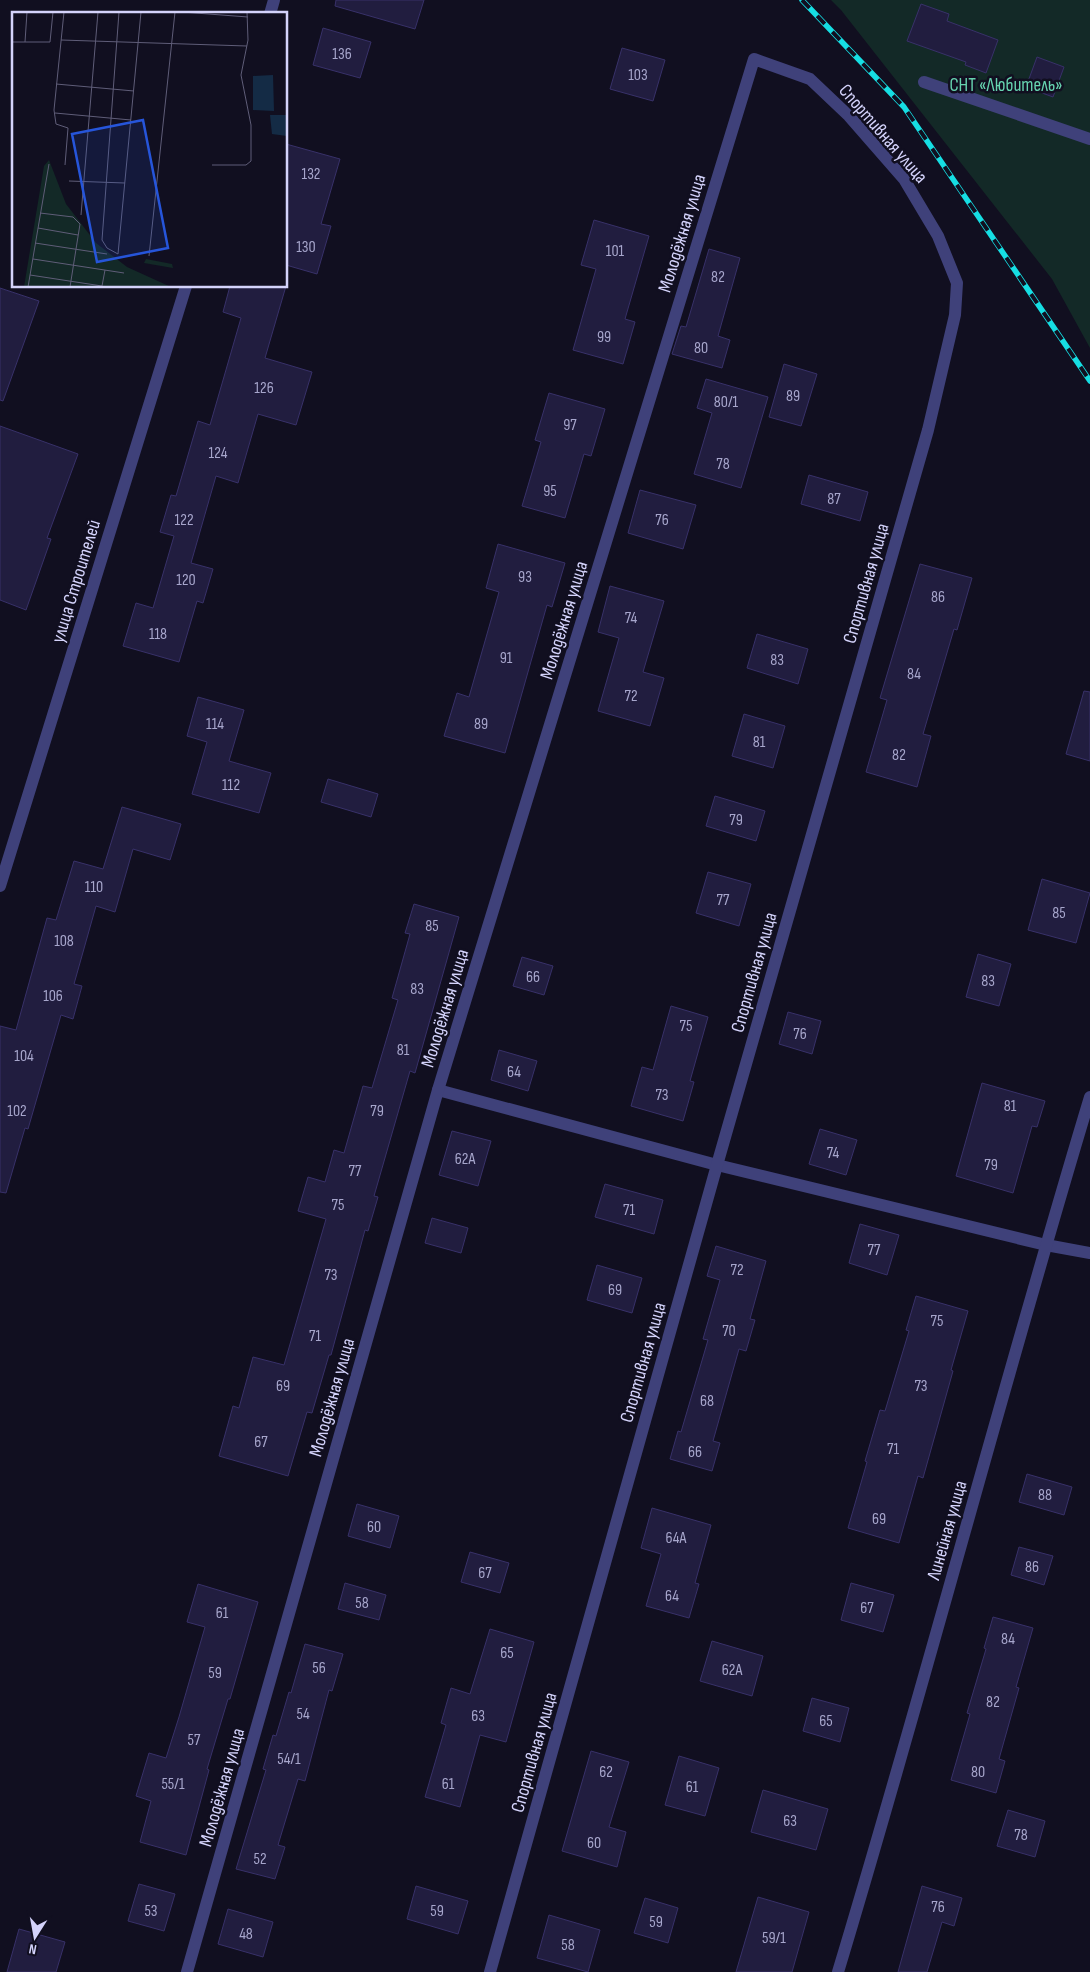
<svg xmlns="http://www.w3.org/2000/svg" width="1090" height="1972" viewBox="0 0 1090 1972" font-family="'Sofia Sans Condensed',sans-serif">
<rect width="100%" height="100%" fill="#110f20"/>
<polygon fill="#132927" points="831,0 1090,0 1090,348 1052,279 841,10"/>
<g fill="#211d3f" stroke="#383169">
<polygon points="336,0 424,0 415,29 335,6"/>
<polygon points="921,4 949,14 947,21 998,40 986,73 965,65 966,62 907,41"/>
<polygon points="323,28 371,42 360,78 313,65"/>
<polygon points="622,48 665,60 653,101 610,89"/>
<polygon points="1037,57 1064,67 1053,97 1026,87"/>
<polygon points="286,144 340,159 321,224 331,226 317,274 286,265"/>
<polygon points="594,220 649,236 625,319 635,322 623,364 573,350 596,269 581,265"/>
<polygon points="709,249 740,258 718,336 730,340 722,368 672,354 681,326 686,327"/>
<polygon points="230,286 286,286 265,358 312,372 296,425 258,414 238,483 216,476 191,563 213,569 203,603 197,601 179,662 123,646 136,603 153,608 174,536 160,532 171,495 176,496 198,421 210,425 241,318 223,312"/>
<polygon points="0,288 39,301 3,401 0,400"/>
<polygon points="784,364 817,374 801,426 769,417"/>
<polygon points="706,379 768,397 741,488 694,474 712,413 697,408"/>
<polygon points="549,393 605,409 591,456 584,454 565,518 522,506 541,442 535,440"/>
<polygon points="0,426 78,454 47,538 51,539 26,610 0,600"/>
<polygon points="809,475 868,492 860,521 801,504"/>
<polygon points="640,490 696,505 683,549 628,533"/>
<polygon points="498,544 565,563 552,607 547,605 505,753 444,736 457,693 469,697 499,592 486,588"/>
<polygon points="920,564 972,578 957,630 954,629 923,734 931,736 917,787 866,772 887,700 880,698"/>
<polygon points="610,586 664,601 643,672 664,678 650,726 598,711 619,638 598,632"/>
<polygon points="757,634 808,649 798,684 747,668"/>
<polygon points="1084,691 1090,692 1090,761 1066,754"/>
<polygon points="198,697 244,710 229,761 271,773 259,813 192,794 207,742 187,736"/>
<polygon points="744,714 785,726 773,768 732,756"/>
<polygon points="328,779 378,794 371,817 321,802"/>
<polygon points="715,796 765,811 756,841 706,826"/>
<polygon points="122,807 181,824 170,860 133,849 115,912 96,906 74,984 82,986 73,1019 61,1015 28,1129 25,1128 6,1193 0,1192 0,1026 16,1030 47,918 56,920 74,861 103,869"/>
<polygon points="708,872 751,884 739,926 696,913"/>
<polygon points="1042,879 1090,893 1076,943 1028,930"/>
<polygon points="414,904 459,917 415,1073 410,1071 374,1196 378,1197 368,1231 365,1230 331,1355 329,1355 312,1413 307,1412 288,1476 219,1456 233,1406 239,1408 253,1357 284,1365 326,1219 298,1211 308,1177 325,1182 334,1150 344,1153 363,1086 372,1088 398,1000 392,998 410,934 405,933"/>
<polygon points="978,954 1011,964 999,1006 966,997"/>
<polygon points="522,957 553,966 544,995 513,986"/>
<polygon points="671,1006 708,1017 690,1081 694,1082 683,1121 631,1106 642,1067 653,1070"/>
<polygon points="788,1012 821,1021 812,1054 779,1044"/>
<polygon points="499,1050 537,1061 528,1091 491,1080"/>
<polygon points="982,1083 1045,1101 1037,1127 1032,1126 1013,1193 956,1176"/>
<polygon points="820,1129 857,1140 846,1175 809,1164"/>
<polygon points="452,1131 491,1141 478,1186 439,1175"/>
<polygon points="605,1184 663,1200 654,1234 595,1217"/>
<polygon points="432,1218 468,1228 461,1253 425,1243"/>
<polygon points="860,1224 899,1235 887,1275 849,1263"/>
<polygon points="716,1246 766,1261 750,1319 755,1320 746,1351 739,1349 713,1441 720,1443 712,1471 670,1459 678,1431 681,1432 708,1340 703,1339 720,1280 707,1276"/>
<polygon points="597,1265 642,1278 632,1313 587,1300"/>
<polygon points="916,1296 968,1311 951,1370 953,1371 923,1478 918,1476 899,1543 848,1528 867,1462 865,1461 880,1410 885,1411 909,1331 906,1330"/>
<polygon points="1027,1474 1072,1487 1064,1515 1019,1502"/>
<polygon points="357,1504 399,1516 390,1548 348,1536"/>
<polygon points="652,1508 711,1525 695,1583 699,1584 689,1618 646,1606 661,1554 641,1548"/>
<polygon points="1019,1547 1053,1556 1044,1585 1011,1575"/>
<polygon points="470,1552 509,1563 500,1593 461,1582"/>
<polygon points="345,1583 386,1595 379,1620 338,1609"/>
<polygon points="851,1583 894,1595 883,1632 841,1620"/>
<polygon points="198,1584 258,1602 230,1699 228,1699 207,1769 209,1770 186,1855 140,1842 151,1801 136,1796 149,1753 166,1758 179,1717 205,1627 187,1622"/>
<polygon points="993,1617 1033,1628 1016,1687 1019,1688 999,1759 1005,1761 996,1793 951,1780 970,1714 967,1713 986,1649 984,1648"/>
<polygon points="490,1629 534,1642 506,1742 480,1735 460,1807 425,1797 446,1725 441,1723 451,1688 470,1694"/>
<polygon points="712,1641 763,1656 752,1696 700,1681"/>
<polygon points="305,1644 343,1654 332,1691 329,1690 305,1781 298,1779 278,1845 285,1847 275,1879 236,1869 266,1770 263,1769 273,1735 276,1736 289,1692 291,1693"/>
<polygon points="812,1698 849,1708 840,1742 803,1731"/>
<polygon points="591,1751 629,1762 609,1827 626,1832 617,1867 562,1851"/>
<polygon points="679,1756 719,1768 705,1816 665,1805"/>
<polygon points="763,1790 828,1809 816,1850 751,1832"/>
<polygon points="1008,1810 1045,1821 1035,1857 997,1846"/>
<polygon points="139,1884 175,1894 164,1931 128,1921"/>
<polygon points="416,1886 468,1901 458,1934 407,1919"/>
<polygon points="922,1886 962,1898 954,1926 942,1922 927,1972 898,1972"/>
<polygon points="758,1897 809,1912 792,1972 736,1972"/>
<polygon points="645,1898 678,1908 668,1943 634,1933"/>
<polygon points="228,1909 273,1922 263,1957 218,1944"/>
<polygon points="549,1915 600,1930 588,1972 537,1958"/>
<polygon points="19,1929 65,1942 56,1972 7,1972"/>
</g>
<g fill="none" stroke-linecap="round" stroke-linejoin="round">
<g stroke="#3f417a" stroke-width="12">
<polyline points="270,14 274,0"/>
<polyline points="924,82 1090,139"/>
<polyline points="0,886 186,286"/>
<polyline points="438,1090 717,1165 1046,1245 1090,1253"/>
<polyline points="187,1972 438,1090 754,59 810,79 849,116 904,179 938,236 957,283 955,315 928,430 717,1165 490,1972"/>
<path d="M838,1972C926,1681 1002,1388 1090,1097"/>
</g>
<defs>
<polyline id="rail" points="802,0 904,107 1090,381"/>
</defs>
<use href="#rail" stroke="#16dee3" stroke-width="5.5"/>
<use href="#rail" stroke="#110f20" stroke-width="4" stroke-dasharray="11" stroke-linecap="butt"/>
</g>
<g text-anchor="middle" stroke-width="5" stroke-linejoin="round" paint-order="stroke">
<g font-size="16" fill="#a7a6cc">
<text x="342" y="59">136</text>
<text x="638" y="80">103</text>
<text x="311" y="179">132</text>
<text x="306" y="252">130</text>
<text x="615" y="256">101</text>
<text x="718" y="282">82</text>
<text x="604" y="342">99</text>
<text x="701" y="353">80</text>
<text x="264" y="393">126</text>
<text x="793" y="401">89</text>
<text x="726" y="407">80/1</text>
<text x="570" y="430">97</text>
<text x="218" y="458">124</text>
<text x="723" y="469">78</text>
<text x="550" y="496">95</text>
<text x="834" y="504">87</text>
<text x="184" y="525">122</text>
<text x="662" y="525">76</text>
<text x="525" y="582">93</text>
<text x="186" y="585">120</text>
<text x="938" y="602">86</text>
<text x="631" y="623">74</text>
<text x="158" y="639">118</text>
<text x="506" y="663">91</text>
<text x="777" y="665">83</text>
<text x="914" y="679">84</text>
<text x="631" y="701">72</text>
<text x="215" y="729">114</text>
<text x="481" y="729">89</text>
<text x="759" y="747">81</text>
<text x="899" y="760">82</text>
<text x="231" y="790">112</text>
<text x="736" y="825">79</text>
<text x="94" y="892">110</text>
<text x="723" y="905">77</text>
<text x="1059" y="918">85</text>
<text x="432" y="931">85</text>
<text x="64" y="946">108</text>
<text x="533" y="982">66</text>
<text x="988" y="986">83</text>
<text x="417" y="994">83</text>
<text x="53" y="1001">106</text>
<text x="686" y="1031">75</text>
<text x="800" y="1039">76</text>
<text x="403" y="1055">81</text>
<text x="24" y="1061">104</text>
<text x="514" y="1077">64</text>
<text x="662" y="1100">73</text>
<text x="1010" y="1111">81</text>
<text x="17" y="1116">102</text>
<text x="377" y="1116">79</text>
<text x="833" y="1158">74</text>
<text x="465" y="1164">62А</text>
<text x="991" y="1170">79</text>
<text x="355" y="1176">77</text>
<text x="338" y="1210">75</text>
<text x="629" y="1215">71</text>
<text x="874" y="1255">77</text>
<text x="737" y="1275">72</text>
<text x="331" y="1280">73</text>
<text x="615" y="1295">69</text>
<text x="937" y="1326">75</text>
<text x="729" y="1336">70</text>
<text x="315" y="1341">71</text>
<text x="283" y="1391">69</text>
<text x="921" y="1391">73</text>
<text x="707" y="1406">68</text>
<text x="261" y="1447">67</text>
<text x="893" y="1454">71</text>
<text x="695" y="1457">66</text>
<text x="1045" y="1500">88</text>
<text x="879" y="1524">69</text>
<text x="374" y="1532">60</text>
<text x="676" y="1543">64А</text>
<text x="1032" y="1572">86</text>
<text x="485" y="1578">67</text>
<text x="672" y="1601">64</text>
<text x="362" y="1608">58</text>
<text x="867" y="1613">67</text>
<text x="222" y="1618">61</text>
<text x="1008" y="1644">84</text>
<text x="507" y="1658">65</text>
<text x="319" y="1673">56</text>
<text x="732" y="1675">62А</text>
<text x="215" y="1678">59</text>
<text x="993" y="1707">82</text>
<text x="303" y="1719">54</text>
<text x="478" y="1721">63</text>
<text x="826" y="1726">65</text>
<text x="194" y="1745">57</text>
<text x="289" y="1764">54/1</text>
<text x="606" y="1777">62</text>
<text x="978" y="1777">80</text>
<text x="173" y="1789">55/1</text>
<text x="448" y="1789">61</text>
<text x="692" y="1792">61</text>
<text x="790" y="1826">63</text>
<text x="1021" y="1840">78</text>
<text x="594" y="1848">60</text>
<text x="260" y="1864">52</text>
<text x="938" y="1912">76</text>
<text x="151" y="1916">53</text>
<text x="437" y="1916">59</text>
<text x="656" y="1927">59</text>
<text x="246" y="1939">48</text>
<text x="774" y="1943">59/1</text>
<text x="568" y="1950">58</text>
</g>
<g font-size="19" fill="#66d3af" stroke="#110f20">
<text x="1006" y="91">СНТ «Любитель»</text>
</g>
<g font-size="19" fill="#d4d3fb" stroke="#110f20">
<text transform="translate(884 133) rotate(49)" y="7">Спортивная улица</text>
<text transform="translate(681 233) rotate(-73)" y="7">Молодёжная улица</text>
<text transform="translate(75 581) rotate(-73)" y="7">улица Строителей</text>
<text transform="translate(865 583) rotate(-74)" y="7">Спортивная улица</text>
<text transform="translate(563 620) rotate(-73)" y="7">Молодёжная улица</text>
<text transform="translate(753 972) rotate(-74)" y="7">Спортивная улица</text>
<text transform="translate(444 1008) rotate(-73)" y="7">Молодёжная улица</text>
<text transform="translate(642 1362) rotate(-74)" y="7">Спортивная улица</text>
<text transform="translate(331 1397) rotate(-74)" y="7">Молодёжная улица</text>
<text transform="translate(946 1530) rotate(-74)" y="7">Линейная улица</text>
<text transform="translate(533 1752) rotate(-74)" y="7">Спортивная улица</text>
<text transform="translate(221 1787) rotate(-74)" y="7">Молодёжная улица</text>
</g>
</g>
<g transform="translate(12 12)">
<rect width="275" height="275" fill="#110f20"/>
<path d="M37,148L54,192L84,231L115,255L159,275H12L32,154ZM134,247L160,252L161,256L132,251Z" fill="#132927"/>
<path d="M261,63L262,99L241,98V64ZM258,103H275V124L260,122Z" fill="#142b45"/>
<path fill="none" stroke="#5f5d78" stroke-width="1" d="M52,0L42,98L44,112L56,116L53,153M107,0L90,228L95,236L106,242L129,0M170,0L236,5M49,28L235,34M0,30H38L41,0M13,30L15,0M44,72L122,79M43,101L119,108M200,153H234L239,149V113L229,63L236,28L235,0M57,169L113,171M28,201L61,205L68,212L58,275M69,203L86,0M26,216L66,223M23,231L95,242M137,244L163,0M21,247L112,261M18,263L90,274L93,258M16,275L37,152"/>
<path fill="#2655da" fill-opacity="0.15" stroke="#2655da" stroke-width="2.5" d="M131,108L156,236L85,250L60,122Z"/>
<rect width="275" height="275" fill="none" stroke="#d4d3fb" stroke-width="2.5"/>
</g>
<g transform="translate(35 1937) rotate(191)" stroke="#110f20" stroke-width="4" paint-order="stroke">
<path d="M0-4L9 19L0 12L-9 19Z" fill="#d4d3fb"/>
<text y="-8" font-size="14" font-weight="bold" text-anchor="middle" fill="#d4d3fb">N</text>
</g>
</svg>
